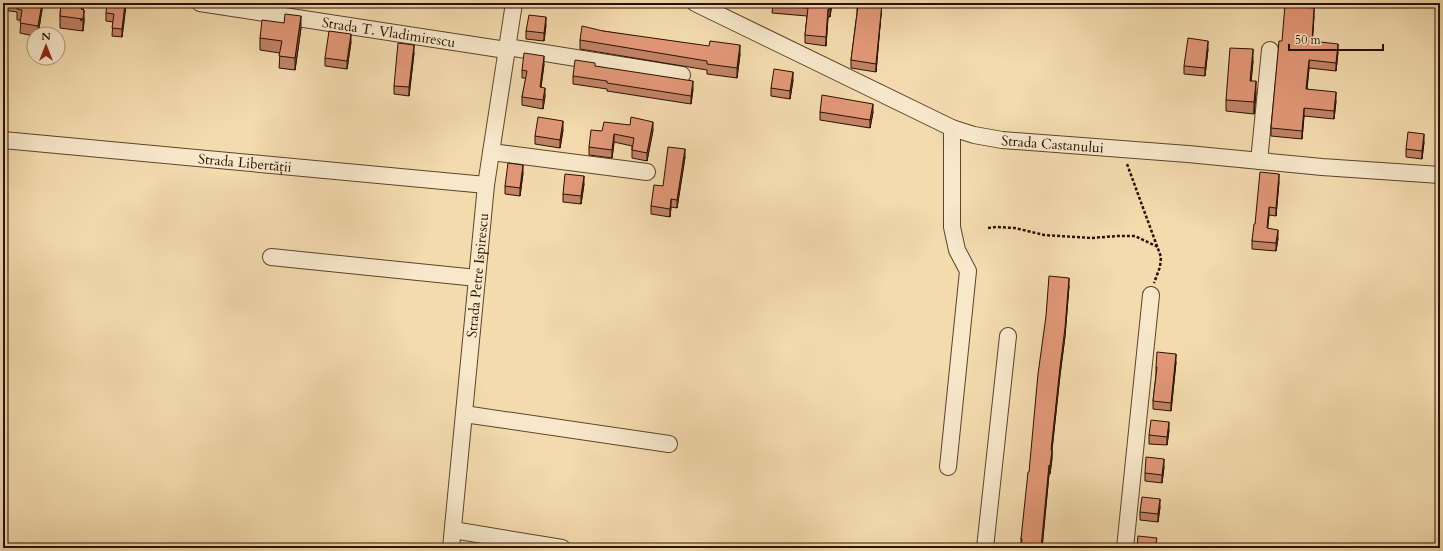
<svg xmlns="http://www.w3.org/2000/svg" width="1443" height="551" viewBox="0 0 1443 551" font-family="Cardo,serif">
<rect width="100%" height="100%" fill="#f3dbae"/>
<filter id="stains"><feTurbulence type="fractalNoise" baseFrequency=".005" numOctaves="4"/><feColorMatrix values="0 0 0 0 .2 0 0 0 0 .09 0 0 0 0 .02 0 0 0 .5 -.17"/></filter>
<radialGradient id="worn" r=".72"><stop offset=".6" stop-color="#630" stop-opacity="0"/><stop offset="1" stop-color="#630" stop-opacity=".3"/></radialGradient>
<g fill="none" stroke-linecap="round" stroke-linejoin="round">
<defs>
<g id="minor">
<path id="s1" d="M200,3L506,50"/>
<path id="s2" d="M695,3L952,128L974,135L1002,140L1188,154L1322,167L1440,175"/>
<polyline points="507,47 682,75"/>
<path id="s3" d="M3,140L486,185"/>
<polyline points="491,152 647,172"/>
<polyline points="1259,161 1270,50"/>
<polyline points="271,257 477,278"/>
<polyline points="464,414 669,444"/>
<polyline points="948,467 968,271 957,250 952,227 952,128"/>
<polyline points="453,530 562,548"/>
<path id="s4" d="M451,548L486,185L514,3"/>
<polyline points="985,548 1008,336"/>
<polyline points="1125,548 1151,295"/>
</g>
</defs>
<use href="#minor" stroke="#5c432c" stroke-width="18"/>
<g stroke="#2a1001" stroke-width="2.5" stroke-dasharray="3 2" stroke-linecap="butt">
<polyline points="1127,164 1161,257 1160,267 1154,283"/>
<polyline points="988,228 996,227 1015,228 1044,235 1092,238 1117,236 1135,236 1158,247"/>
</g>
<use href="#minor" stroke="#f7e8ca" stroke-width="16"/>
</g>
<g fill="#c28367" stroke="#2a1001">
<polygon points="3,3 43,3 38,34 34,34 34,36 20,33 21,20 17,20 17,12 3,10"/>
<polygon points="61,3 84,3 83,9 84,21 83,31 60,28 60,16"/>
<polygon points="126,3 122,37 112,36 113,22 106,21 106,13"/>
<polygon points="730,3 736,3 735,5"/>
<polygon points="773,3 832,3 830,17 828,17 826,46 805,43 805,35 807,16 772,13"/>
<polygon points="882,3 876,72 851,68 851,60 857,13 857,5"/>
<polygon points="1314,16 1312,41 1338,52 1336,71 1309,68 1307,89 1336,101 1334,119 1304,116 1302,139 1271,136 1271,128 1282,41"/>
<polygon points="546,25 544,41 526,39 526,31"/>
<polygon points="301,28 295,70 279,68 280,53 260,50 260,38"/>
<polygon points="603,31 740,54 737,78 707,74 707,70 580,49 580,40"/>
<polygon points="351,42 347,69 325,66 325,58"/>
<polygon points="1208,49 1205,76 1184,74 1184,66"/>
<polygon points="414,53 409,96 394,94 394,86"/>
<polygon points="1253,61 1251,81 1256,93 1254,114 1226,111 1226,100"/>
<polygon points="544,64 541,87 545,96 543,109 522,105 522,97 526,78 522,78 522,70"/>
<polygon points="595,66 693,89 691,104 607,91 607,89 573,84 573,76"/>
<polygon points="793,80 790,99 771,96 771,88"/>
<polygon points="820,112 873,112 870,128 820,120"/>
<polygon points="563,130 560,148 535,144 535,136"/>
<polygon points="653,130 647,161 632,158 632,146 614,142 612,158 589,155 589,147 602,131"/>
<polygon points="1424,142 1422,159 1406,157 1406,149"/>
<polygon points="685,157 677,208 671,207 670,217 651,214 651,206 663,186"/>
<polygon points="523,173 520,196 505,194 505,186"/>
<polygon points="1279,182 1276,216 1269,215 1267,229 1278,238 1276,251 1252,249 1252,241 1255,224"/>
<polygon points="584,184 581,204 563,202 563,194"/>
<polygon points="1069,286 1065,336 1060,375 1052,450 1052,458 1050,474 1049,474 1042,548 1021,548 1021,539"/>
<polygon points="1176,362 1171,411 1153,409 1153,401 1156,375 1156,367"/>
<polygon points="1169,430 1167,445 1149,444 1149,435"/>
<polygon points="1164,467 1162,483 1145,481 1145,473"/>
<polygon points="1160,507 1158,522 1140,520 1140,512"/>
</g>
<g fill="#9e6a54" stroke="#2a1001">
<polygon points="42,3 43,3 43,4 38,34 38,26"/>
<polygon points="82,3 84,3 81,21 81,9"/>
<polygon points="125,3 126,3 126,6 122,37 122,29"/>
<polygon points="831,3 832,3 830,17 830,9"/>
<polygon points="882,3 876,72 876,64"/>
<polygon points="1314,8 1314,16 1312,49 1312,41"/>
<polygon points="828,9 828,17 826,46 826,37"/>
<polygon points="84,10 84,21 83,31 83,19"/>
<polygon points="301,16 301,28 295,70 295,58"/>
<polygon points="546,17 546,25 544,41 544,33"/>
<polygon points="351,34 351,42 347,69 347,61"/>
<polygon points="1208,41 1208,49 1205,76 1205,68"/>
<polygon points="1338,44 1338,52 1336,71 1336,63"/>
<polygon points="414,45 414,53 409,96 409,87"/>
<polygon points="740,45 740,54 737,78 737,68"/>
<polygon points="1253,49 1253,61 1250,93 1250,81"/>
<polygon points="544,56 544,64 540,95 540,87"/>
<polygon points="1309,60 1309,68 1306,97 1306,89"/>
<polygon points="793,72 793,80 790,99 790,91"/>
<polygon points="693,81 693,89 691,104 691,96"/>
<polygon points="1256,81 1256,93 1254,114 1254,102"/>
<polygon points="545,88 545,96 543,109 543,100"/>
<polygon points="1336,92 1336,101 1334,119 1334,111"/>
<polygon points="873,104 873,112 870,128 870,120"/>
<polygon points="1304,108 1304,116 1302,139 1302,131"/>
<polygon points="563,121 563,130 560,148 560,140"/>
<polygon points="653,122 653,130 647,161 647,153"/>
<polygon points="614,134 614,142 612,158 612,150"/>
<polygon points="1424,134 1424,142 1422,159 1422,151"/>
<polygon points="685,149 685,157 677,208 677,200"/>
<polygon points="523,165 523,173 520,196 520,188"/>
<polygon points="1279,174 1279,182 1276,216 1276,208"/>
<polygon points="584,176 584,184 581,204 581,196"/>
<polygon points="671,199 671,207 670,217 670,209"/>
<polygon points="1269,207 1269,215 1267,237 1267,228"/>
<polygon points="1278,230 1278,238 1276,251 1276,243"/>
<polygon points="1069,278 1069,286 1065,336 1060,375 1051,458 1051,450"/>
<polygon points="1176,354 1176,362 1171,411 1171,403"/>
<polygon points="1169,422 1169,430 1167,445 1167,437"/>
<polygon points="1052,450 1052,458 1050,474 1050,466"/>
<polygon points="1164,459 1164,467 1162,483 1162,475"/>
<polygon points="1049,465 1049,474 1042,548 1041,548"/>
<polygon points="1160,499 1160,507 1158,522 1158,514"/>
</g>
<g fill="#e29878" stroke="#2a1001">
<polygon points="18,3 42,3 38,26 20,23 22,10 17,9"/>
<polygon points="61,3 82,3 81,9 84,10 83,19 60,16"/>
<polygon points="107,3 125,3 122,29 112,28 114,14 106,13"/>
<polygon points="773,3 831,3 830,9 828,9 826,37 805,35 808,8 772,5"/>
<polygon points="857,3 882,3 876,64 851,60 858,6 857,5"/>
<polygon points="1285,5 1314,8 1312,41 1338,44 1336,63 1309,60 1306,89 1336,92 1334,111 1304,108 1302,131 1271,128 1279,41 1282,41"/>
<polygon points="285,14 301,16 295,58 279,56 282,41 260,38 262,20 284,23"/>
<polygon points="529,15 546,17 544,33 526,31"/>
<polygon points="582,26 603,31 709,46 710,41 740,45 737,68 707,64 707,61 580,40"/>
<polygon points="329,31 351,34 347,61 325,58"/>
<polygon points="1188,38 1208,41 1205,68 1184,66"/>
<polygon points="398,43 414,45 409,87 394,86"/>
<polygon points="1230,48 1253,49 1250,81 1256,81 1254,102 1226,100"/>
<polygon points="524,53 544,56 540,87 545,88 543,100 522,97 527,71 522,70"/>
<polygon points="575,60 595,63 595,66 693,81 691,96 607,83 607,81 573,76"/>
<polygon points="774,69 793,72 790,91 771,88"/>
<polygon points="822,95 873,104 870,120 820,112"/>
<polygon points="538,117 563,121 560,140 535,136"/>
<polygon points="631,117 653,122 647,153 632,150 634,138 614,134 612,150 589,147 591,130 602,131 604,122 630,125"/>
<polygon points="1408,132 1424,134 1422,151 1406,149"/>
<polygon points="668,147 685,149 677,200 671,199 670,209 651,206 654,185 663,186"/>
<polygon points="508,163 523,165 520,188 505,186"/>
<polygon points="1260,172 1279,174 1276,208 1269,207 1267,228 1278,230 1276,243 1252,241 1254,224 1255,224"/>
<polygon points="565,174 584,176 581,196 563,194"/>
<polygon points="1049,276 1069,278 1065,328 1060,367 1051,450 1052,450 1050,466 1049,465 1041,548 1021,548 1022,539 1021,539 1028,472 1029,472 1038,374 1046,316"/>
<polygon points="1157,352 1176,354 1171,403 1153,401 1157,367 1156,367"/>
<polygon points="1151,420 1169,422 1167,437 1149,435"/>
<polygon points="1146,457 1164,459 1162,475 1145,473"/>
<polygon points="1142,497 1160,499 1158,514 1140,512"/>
<polygon points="1138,536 1157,538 1155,548 1137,548"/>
</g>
<g text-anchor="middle" stroke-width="4" stroke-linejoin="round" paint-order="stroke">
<g font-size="14" fill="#2a1001" stroke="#f7e8ca">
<text dy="5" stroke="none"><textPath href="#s1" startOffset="191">Strada T. Vladimirescu</textPath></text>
<text dy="5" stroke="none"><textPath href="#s2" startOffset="388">Strada Castanului</textPath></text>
<text dy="5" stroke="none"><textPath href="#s3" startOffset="243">Strada Libertății</textPath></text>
<text dy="5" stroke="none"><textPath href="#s4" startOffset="274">Strada Petre Ispirescu</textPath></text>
</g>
</g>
<rect width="1443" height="551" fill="none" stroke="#f3dbae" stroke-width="16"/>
<rect x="4" y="4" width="1435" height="543" fill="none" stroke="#2a1001" stroke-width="2"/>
<rect x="8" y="8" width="1427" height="535" fill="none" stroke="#2a1001"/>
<g transform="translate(46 46)"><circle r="19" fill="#f7e8ca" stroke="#a5927a"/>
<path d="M0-3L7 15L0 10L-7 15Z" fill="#8f2418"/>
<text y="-6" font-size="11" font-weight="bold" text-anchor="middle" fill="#2a1001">N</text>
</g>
<path d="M1289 44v6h94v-6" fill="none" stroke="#2a1001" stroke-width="2"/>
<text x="1295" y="44" font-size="12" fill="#2a1001" stroke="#f7e8ca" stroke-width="3" paint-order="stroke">50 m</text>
<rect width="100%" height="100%" filter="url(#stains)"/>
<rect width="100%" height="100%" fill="url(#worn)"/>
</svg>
